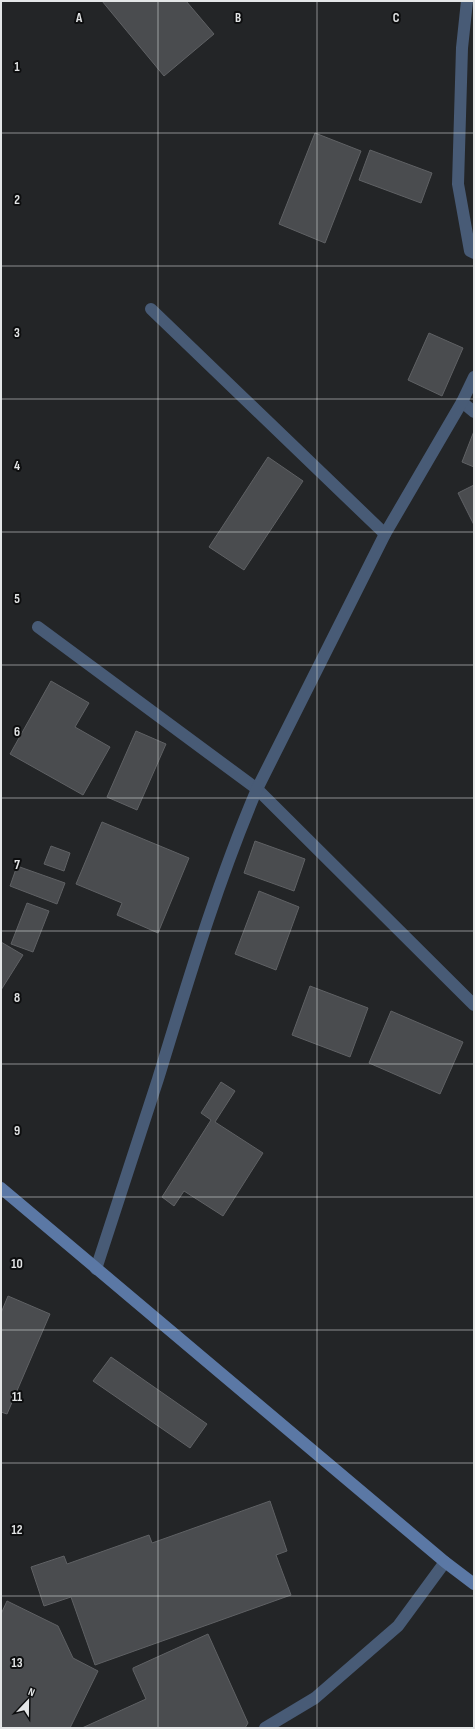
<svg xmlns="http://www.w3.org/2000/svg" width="475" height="1729" viewBox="0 0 475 1729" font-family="'Sofia Sans Condensed',sans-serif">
<rect width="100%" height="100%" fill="#232527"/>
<g fill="#4a4c4f" stroke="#5f6164">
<polygon points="102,1 186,1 214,34 164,76"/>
<polygon points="315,133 361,151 325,243 279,224"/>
<polygon points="370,150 432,173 421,203 359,180"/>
<polygon points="429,333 463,348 442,396 408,380"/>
<polygon points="474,431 474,467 462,462"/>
<polygon points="268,457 303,481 244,570 209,547"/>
<polygon points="474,485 474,525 458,493"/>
<polygon points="51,681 89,703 75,727 110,747 83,795 10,754"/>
<polygon points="136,731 166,744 137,810 107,797"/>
<polygon points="102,822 189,858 158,933 117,915 122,903 76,884"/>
<polygon points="255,841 305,859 294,891 244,873"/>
<polygon points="51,846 70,853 64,871 44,864"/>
<polygon points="17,866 65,883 57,904 10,886"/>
<polygon points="259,891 299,907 276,970 235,954"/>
<polygon points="27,903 49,911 33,952 11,944"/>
<polygon points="1,942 23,955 1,990"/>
<polygon points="310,986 368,1008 350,1057 292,1035"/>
<polygon points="391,1011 463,1042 440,1094 369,1063"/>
<polygon points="221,1082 235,1091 215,1122 263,1153 223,1216 184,1191 174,1206 162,1197 211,1120 201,1113"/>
<polygon points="8,1296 50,1314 7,1414 1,1412 1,1313"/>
<polygon points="111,1357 207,1424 190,1448 93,1381"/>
<polygon points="270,1501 287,1551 276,1555 291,1595 95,1665 71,1597 44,1606 31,1567 64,1556 67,1564 149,1535 152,1543"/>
<polygon points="7,1601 58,1626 73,1658 98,1671 70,1728 1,1728 1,1614"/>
<polygon points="208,1634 248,1723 245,1728 82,1728 146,1699 133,1670 133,1668"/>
</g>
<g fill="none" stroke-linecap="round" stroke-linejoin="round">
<g stroke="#485b76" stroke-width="12">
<polyline points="467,1 462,48 458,184 470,251 474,253"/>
<polyline points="151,309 385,534"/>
<polyline points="462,402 474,412"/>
<polyline points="38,627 257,789 474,1005"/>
<path d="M96,1269C117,1206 137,1142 158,1079C188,981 217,883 257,789L385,534L462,402L474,377"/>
<polyline points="265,1728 315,1698 398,1626 445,1562"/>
</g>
<polyline stroke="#5b78a5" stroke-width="12" points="1,1188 445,1562 474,1584"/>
</g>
<path fill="none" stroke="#e4e6e7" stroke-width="1" stroke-opacity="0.55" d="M158,1V1728M317,1V1728M1,133H474M1,266H474M1,399H474M1,532H474M1,665H474M1,798H474M1,931H474M1,1064H474M1,1197H474M1,1330H474M1,1463H474M1,1596H474"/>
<g font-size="13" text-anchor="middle" font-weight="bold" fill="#e4e6e7" stroke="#0d0e0f" stroke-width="4" stroke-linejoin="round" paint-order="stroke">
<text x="79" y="22">A</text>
<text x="238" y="22">B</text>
<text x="396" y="22">C</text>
<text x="17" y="71">1</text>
<text x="17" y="204">2</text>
<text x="17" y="337">3</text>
<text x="17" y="470">4</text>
<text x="17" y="603">5</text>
<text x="17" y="736">6</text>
<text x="17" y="869">7</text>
<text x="17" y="1002">8</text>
<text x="17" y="1135">9</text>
<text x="17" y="1268">10</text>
<text x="17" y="1401">11</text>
<text x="17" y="1534">12</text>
<text x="17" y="1667">13</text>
</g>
<rect width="475" height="1729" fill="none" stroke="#e4e6e7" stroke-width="4"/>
<g transform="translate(28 1701) rotate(22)" stroke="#0d0e0f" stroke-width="3" paint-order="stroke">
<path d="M0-3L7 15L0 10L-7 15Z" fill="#e4e6e7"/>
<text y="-6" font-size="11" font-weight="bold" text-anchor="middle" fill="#e4e6e7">N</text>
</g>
</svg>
